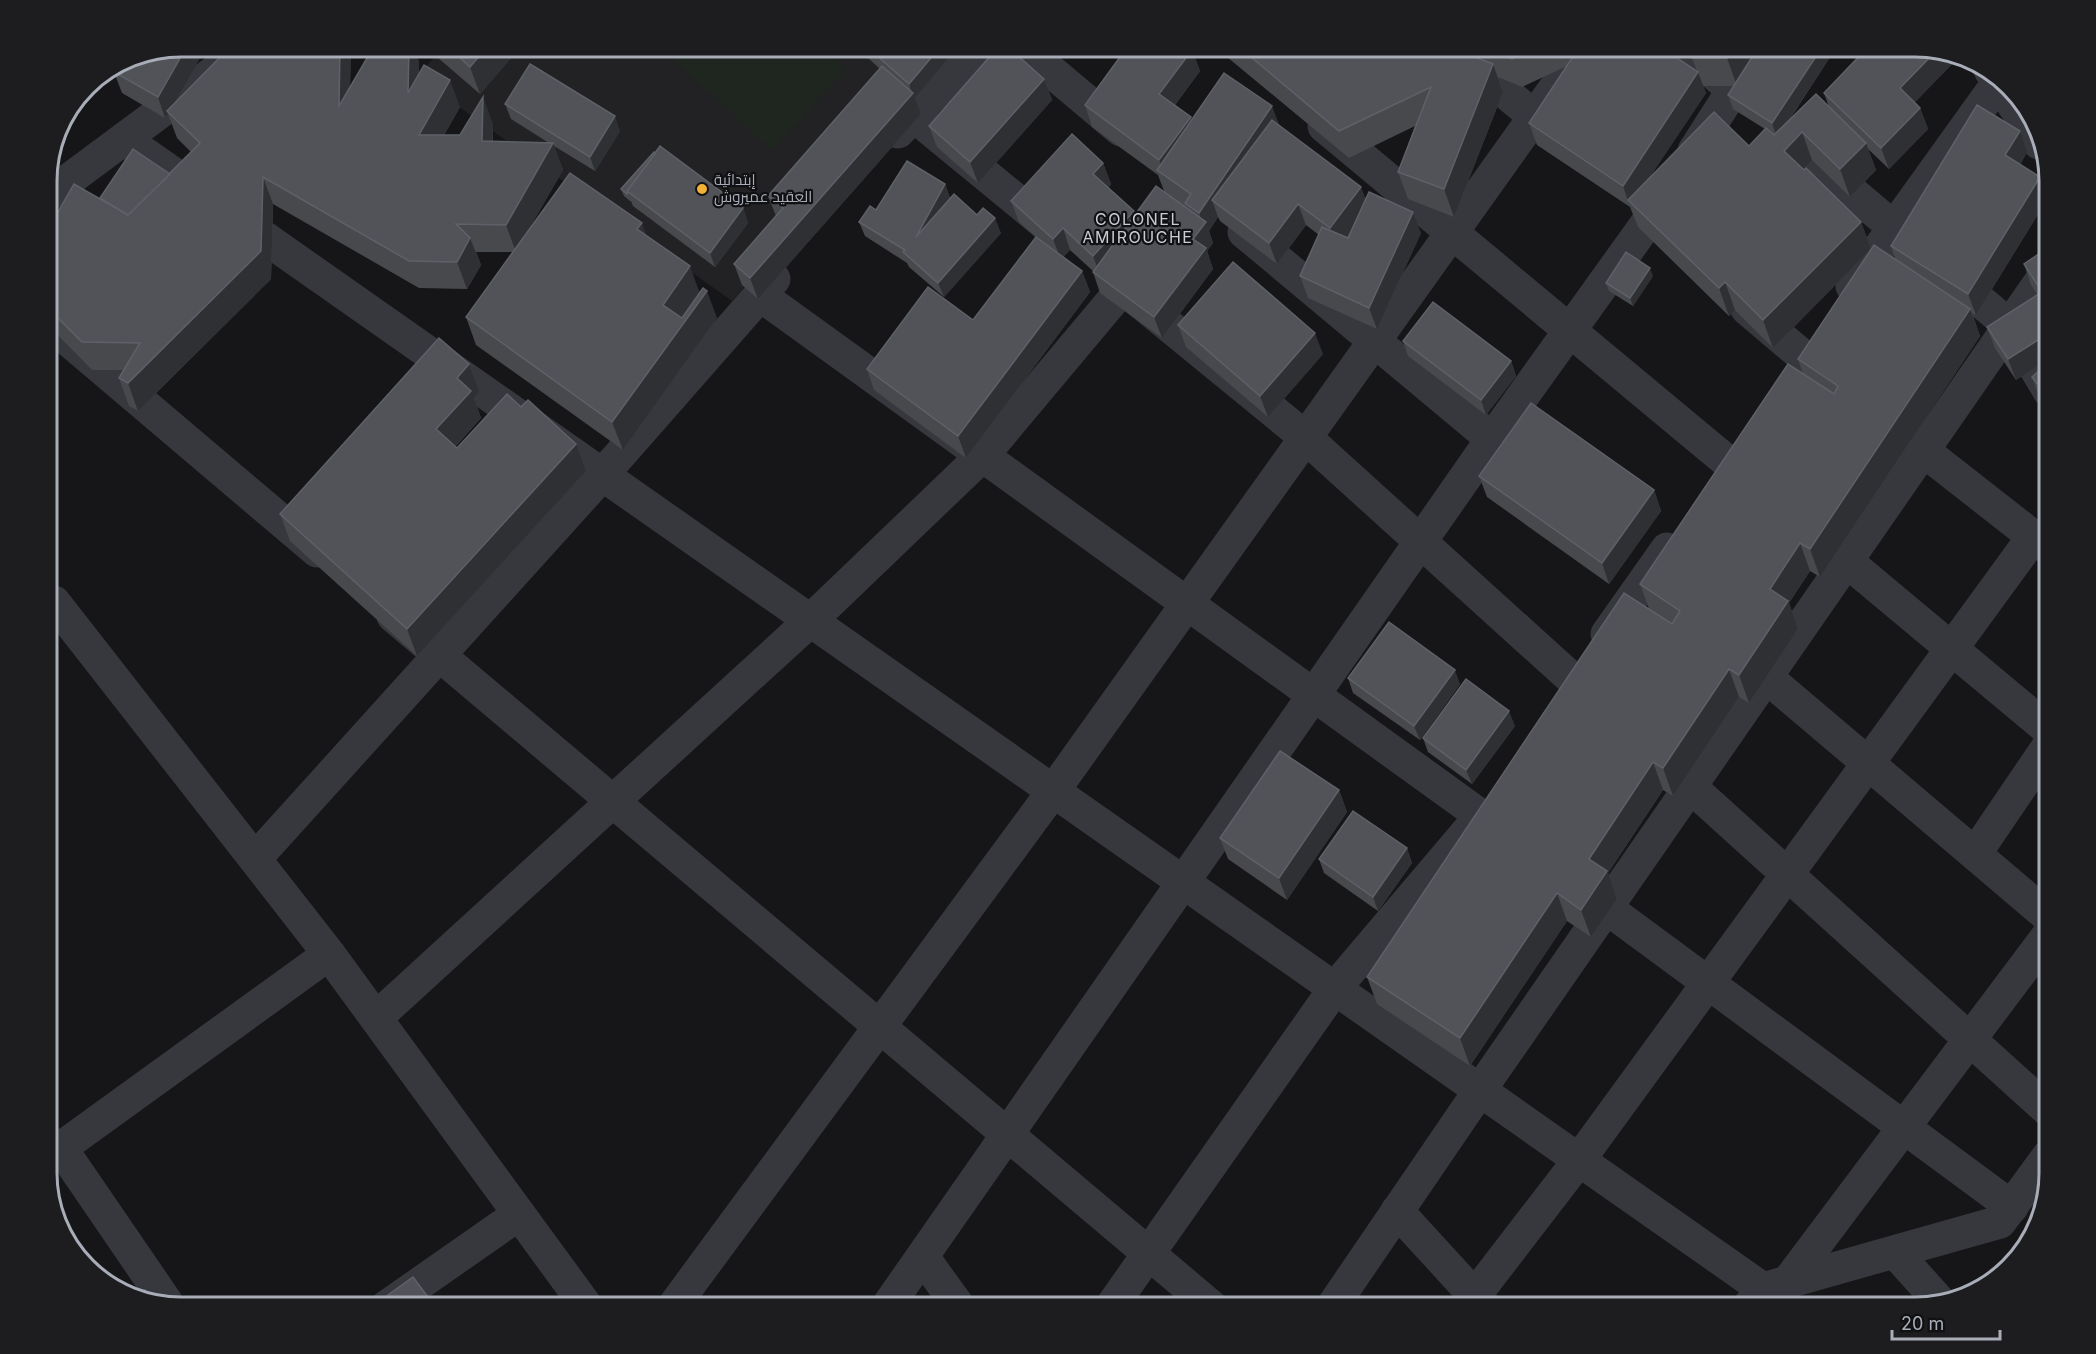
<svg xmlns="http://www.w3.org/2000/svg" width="2096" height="1354" viewBox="0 0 2096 1354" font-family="Inter,Cairo,sans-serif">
<rect width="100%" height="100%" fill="#161618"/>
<polygon fill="#222225" points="947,46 951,50 732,301 417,77 443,47"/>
<polygon fill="#1e261f" points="659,47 819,47 846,70 772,150"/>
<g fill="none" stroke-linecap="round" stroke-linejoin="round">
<g stroke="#37383d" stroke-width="33">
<polyline points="1021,46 1121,130"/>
<polyline points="1449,46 1552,131"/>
<polyline points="1682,46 1726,84"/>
<polyline points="1990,70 2039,143"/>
<polyline points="914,116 1049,227"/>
<polyline points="1324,126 1759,488"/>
<polyline points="898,132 980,46"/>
<polyline points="124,139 1763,1289"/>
<polyline points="1694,151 1761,46"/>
<polyline points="1820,165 1911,242"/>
<polyline points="47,196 249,46"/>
<polyline points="1244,232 1492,439"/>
<polyline points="1948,274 2010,326 2049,391"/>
<polyline points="1852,286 2000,80"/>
<polyline points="760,295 1513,839"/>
<polyline points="1135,298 1305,437 1602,706"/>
<polyline points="1747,309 1836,384"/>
<polyline points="47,322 317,551"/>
<polyline points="1906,437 2049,549"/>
<polyline points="1831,548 2049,730"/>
<polyline points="47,601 54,602 329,954 587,1307"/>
<polyline points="393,616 1212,1307"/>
<polyline points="1607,634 1667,549"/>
<polyline points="1750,663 2049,917"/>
<polyline points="1651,751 2049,1111"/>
<polyline points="1975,854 2049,745"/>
<polyline points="255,859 603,474 774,279"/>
<polyline points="1574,884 2012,1207"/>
<polyline points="376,1018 811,620 983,455 1123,288"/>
<polyline points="47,1141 61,1148 167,1303"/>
<polyline points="47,1158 329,954"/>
<polyline points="1397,1211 1485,1307"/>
<polyline points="1895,1252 1939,1301"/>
<polyline points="923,1257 959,1307"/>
<polyline points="1787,1283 2049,934"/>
<polyline points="386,1307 519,1214"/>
<polyline points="673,1307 1054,790 1585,46"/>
<polyline points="887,1307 1492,439 1667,195"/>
<polyline points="1111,1307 1335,988 1474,824"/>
<polyline points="1332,1307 1480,1090 2049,269"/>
<polyline points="1466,1307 1579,1160 2033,537"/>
<polyline points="1748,1307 1763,1289 2000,1222 2049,1155"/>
</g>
</g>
<g fill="#47494d" fill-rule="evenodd">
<polygon points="351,46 350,87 401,49 402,46 413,46 419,62 419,74 460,107 444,135 460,135 493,124 493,142 549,143 511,119 505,104 620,131 595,171 554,146 563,170 526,234 646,235 700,292 717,318 623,450 476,345 466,317 513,252 476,252 481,265 467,289 419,288 273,204 271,279 138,411 129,406 119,378 124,370 92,370 47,324 47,231 100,198 170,174 191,152 177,138 168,114 165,118 122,93 114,72 174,104"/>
<polygon points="433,46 521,46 480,94 437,57"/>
<polygon points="863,46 959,46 915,98 921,114 758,299 742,285 734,264 776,216 768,196 880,69 867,57"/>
<path d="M1477,46H1659L1697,71L1692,58V48L1689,46H1759L1755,54L1834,51L1788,122L1829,107L1824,93L1956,60L1915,102L1920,108L1928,129L1889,169L1868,149L1876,170L1850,197L1812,160L1803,169L1861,222L1871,249L1773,348L1735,310L1729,316L1638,227L1630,207L1537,145L1529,123L1567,66L1522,87L1498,77L1503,92L1454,217L1408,199L1398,172L1415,126L1349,158L1215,47L1477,46L1463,53L1482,60ZM1703,86H1734L1728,95L1733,109L1765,129L1749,146L1649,178L1706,93Z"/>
<polygon points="1192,50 1200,71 1175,105 1191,117 1192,120 1280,126 1366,198 1421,233 1377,329 1308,298 1300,276 1319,235 1306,225 1277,264 1220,221 1218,217 1209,231 1213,243 1207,251 1213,269 1162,338 1100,293 1093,272 1093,271 1070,250 1063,257 1082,271 1090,292 966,458 874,390 867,369 973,320 1036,237 1019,222 1011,201 1103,163 1111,184 1108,188 1135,214 1164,191 1158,175 1092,127 1085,105"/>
<polygon points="1044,79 1052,100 978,183 937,147 929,126"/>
<polygon points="2027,152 2020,165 2040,177 2048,198 1976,315 1972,313 1980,336 1820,577 1810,571 1789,603 1798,629 1749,703 1739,697 1673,796 1663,790 1608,873 1617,899 1591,937 1567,921 1470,1066 1377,1004 1367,977 1649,609 1640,584 1803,374 1798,359 1895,259 1891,246"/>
<polygon points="945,184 950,198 977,215 1001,233 944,297 909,267 907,263 865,236 859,222 876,210"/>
<polygon points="621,189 743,208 748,223 715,267 633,206 631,201 630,201 624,196"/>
<polygon points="2049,247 2049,359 2016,380 1995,348 1987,327 2037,294 2031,285 2024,264"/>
<polygon points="1653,276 1633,306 1609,291 1606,283"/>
<polygon points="1178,325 1323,354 1268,417 1186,347"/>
<polygon points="1403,341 1511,361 1516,376 1486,415 1408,356"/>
<polygon points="2049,362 2049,407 2037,391 2032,377"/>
<polygon points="479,392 474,398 481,418 455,447 457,448 586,471 417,656 290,541 280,514"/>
<polygon points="1479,476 1654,490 1661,511 1609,584 1487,497"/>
<polygon points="1348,678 1460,684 1420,740 1353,693"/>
<polygon points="1515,726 1472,784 1428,752 1423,738"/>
<polygon points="1339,790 1347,812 1287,900 1228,859 1220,838"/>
<polygon points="1407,848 1412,863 1378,911 1324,873 1319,859"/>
</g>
<g fill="#2f3033">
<polygon points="187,46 207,46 169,112 167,111 168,114 165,118 158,97"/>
<polygon points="340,46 351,46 349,134 339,106"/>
<polygon points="409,46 413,46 419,62 418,121 408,93"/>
<polygon points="488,46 521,46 480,94 470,67"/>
<polygon points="941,46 959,46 915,98 921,114 758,299 750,278 912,93 909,84"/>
<polygon points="1734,46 1759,46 1737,86 1727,58"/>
<polygon points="1823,46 1833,46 1834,51 1777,138 1772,123"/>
<polygon points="1192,50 1200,71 1167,115 1159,94"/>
<polygon points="1935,52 1955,59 1956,60 1908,109 1900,88"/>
<polygon points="1493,64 1503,92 1454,217 1444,189"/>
<polygon points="1698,72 1706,93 1632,204 1628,200 1630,207 1623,186"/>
<polygon points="1044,79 1052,100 978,183 970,162"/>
<polygon points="450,80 460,107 429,162 419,135"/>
<polygon points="87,85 90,94 51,156 57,129"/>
<polygon points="483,97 493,124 492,169 482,141"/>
<polygon points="1272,106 1280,127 1212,200 1218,217 1209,231 1213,243 1207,251 1213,269 1162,338 1154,317 1193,239 1203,225 1199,213"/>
<polygon points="1920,108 1928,129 1889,169 1881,148"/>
<polygon points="615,116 620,131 595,171 590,157"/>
<polygon points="1191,117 1199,138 1165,176 1159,160"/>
<polygon points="2020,131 2027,152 2013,177 2005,155"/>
<polygon points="1802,132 1812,160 1794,179 1784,151"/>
<polygon points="553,143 563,170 516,252 506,225"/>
<polygon points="1866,143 1876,170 1850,197 1840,169"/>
<polygon points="1103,163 1111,184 1101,195 1093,174"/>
<polygon points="263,177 273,204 271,279 138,411 128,383"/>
<polygon points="2040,177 2048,198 1976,315 1968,294"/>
<polygon points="945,184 950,199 916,237"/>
<polygon points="1361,187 1369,208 1338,249 1330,228"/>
<polygon points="1298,204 1306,225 1277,264 1269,243"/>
<polygon points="743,208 748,223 715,267 710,253"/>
<polygon points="1134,211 1142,233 1101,277 1093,256"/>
<polygon points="1413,212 1421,233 1377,329 1369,308"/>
<polygon points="995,218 1001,233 944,297 938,283"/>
<polygon points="1861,222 1871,249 1773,348 1763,320"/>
<polygon points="642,223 652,251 637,229"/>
<polygon points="1063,228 1070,250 1061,260 1053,239"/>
<polygon points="470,238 481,265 467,289 457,262"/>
<polygon points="690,266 700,294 673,332 663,305"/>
<polygon points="1650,268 1653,276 1633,306 1630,298"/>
<polygon points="1082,271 1090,292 966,458 958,436"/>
<polygon points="1725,282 1735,310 1729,316 1719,288"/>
<polygon points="707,291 717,318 623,450 612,422"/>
<polygon points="1970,309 1980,336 1820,577 1810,549"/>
<polygon points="1315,333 1323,354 1268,417 1260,396"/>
<polygon points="2049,333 2049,359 2016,380 2008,359"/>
<polygon points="1511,361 1516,376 1486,415 1481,400"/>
<polygon points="469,364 479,392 474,398 481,418 446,456 436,429 457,378"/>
<polygon points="576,444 586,471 417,656 407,629"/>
<polygon points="1654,490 1661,511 1609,584 1602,563"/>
<polygon points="1800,543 1810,571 1789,603 1798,629 1749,703 1739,675 1770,589"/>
<polygon points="1729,669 1739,697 1673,796 1663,768"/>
<polygon points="1455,670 1460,684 1420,740 1414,726"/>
<polygon points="1509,711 1515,726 1472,784 1466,770"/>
<polygon points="1653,762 1663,790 1608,873 1617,899 1591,937 1581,910 1589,859"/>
<polygon points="1339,790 1347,812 1287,900 1279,878"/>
<polygon points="1407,848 1412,863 1378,911 1373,897"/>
<polygon points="1557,893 1567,921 1470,1066 1460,1038"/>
</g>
<g fill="#525359" stroke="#5f6168" stroke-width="1.5">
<polygon points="181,46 187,46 158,97 114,72 118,64 130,57"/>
<polygon points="231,46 340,46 339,106 374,46 397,46 401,49 402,46 409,46 408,93 424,65 450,80 419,135 460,135 483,97 482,141 553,143 506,225 456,224 470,238 457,262 409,261 263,177 261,251 128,383 119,378 140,343 82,342 47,307 47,231 74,184 128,215 200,143 167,111"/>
<polygon points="447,46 488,46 470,67"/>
<polygon points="866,46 941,46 909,84"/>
<polygon points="999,46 1007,46 1044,79 970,162 929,126"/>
<polygon points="1128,46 1187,46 1192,50 1159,94 1191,117 1159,160 1085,105"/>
<polygon points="1238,46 1447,46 1493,64 1444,189 1398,172 1431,87 1339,131"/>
<polygon points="1479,46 1540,46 1512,59"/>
<polygon points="1580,46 1659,46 1698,72 1623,186 1529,123"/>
<polygon points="1692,46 1734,46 1727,58 1692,58"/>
<polygon points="1759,46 1823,46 1772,123 1728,95"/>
<polygon points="1869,46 1915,46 1935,52 1900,88 1920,108 1881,148 1824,93"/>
<polygon points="530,64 615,116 590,157 505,104"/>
<polygon points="882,66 913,93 750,278 734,264 783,208 768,196"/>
<polygon points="1224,73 1272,106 1199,213 1185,203 1191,194 1157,170"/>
<polygon points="1816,94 1866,143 1840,169 1802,132 1784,151 1804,170 1806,168 1861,222 1763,320 1725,282 1719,288 1628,200 1714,112 1749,146 1766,128 1774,135"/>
<polygon points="1977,105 2020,131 2005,155 2040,177 1968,294 1891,246"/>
<polygon points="1272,120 1361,187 1330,228 1298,204 1269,243 1212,200"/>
<polygon points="1072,134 1103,163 1093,174 1134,211 1093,256 1063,228 1053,239 1011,201"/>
<polygon points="660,146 743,208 710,253 627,191"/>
<polygon points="133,149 170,174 128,215 100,198"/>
<polygon points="654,152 655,154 627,191 627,194 621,189"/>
<polygon points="907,161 945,184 916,237 954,194 977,215 983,208 995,218 938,283 903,252 905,250 859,222 870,206 876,210"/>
<polygon points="570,173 642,223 637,229 690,266 663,305 682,318 703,288 707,291 612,422 466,317"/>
<polygon points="1156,186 1206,222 1193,239 1206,248 1154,317 1093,272"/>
<polygon points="1369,192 1413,212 1369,308 1300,276 1322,227 1348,238"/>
<polygon points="1036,237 1082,271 958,436 867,369 928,287 973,320"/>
<polygon points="1874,245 1970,309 1810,549 1800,543 1770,589 1788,601 1739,675 1729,669 1663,768 1653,762 1589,859 1607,871 1581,910 1557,893 1460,1038 1367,977 1624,593 1672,624 1680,611 1640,584 1788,364 1834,394 1838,386 1798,359"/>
<polygon points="2049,247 2049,333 2008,359 1987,327 2042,292 2024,264"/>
<polygon points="1626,252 1650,268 1630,298 1606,283"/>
<polygon points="1233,262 1315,333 1260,396 1178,325"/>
<polygon points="1433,302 1511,361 1481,400 1403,341"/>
<polygon points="439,338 469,364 457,378 471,391 436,429 457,448 507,394 521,407 528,400 576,444 407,629 280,514"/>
<polygon points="2049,362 2049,398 2032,377"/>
<polygon points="1531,403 1654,490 1602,563 1479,476"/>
<polygon points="1389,622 1455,670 1414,726 1348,678"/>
<polygon points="1466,679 1509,711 1466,770 1423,738"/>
<polygon points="1280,751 1339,790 1279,878 1220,838"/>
<polygon points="1353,811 1407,848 1373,897 1319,859"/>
<polygon points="413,1277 436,1308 370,1308"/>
<polygon points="145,1290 151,1298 138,1295"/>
</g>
<circle fill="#f2b134" stroke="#111113" stroke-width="2" cx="702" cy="189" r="6"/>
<g text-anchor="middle" stroke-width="4.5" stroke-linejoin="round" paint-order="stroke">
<g font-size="15" fill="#a8adb8" stroke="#111113" text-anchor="start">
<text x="714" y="185">إبتدائية<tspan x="714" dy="17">العقيد عميروش</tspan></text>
</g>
<g font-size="16" letter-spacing="1.5" fill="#c9ccd4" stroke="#111113">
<text x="1138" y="225">COLONEL<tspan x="1138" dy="18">AMIROUCHE</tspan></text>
</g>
</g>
<path d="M0 0H2096V1354H0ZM181 57H1915A124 124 0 0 1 2039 181V1173A124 124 0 0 1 1915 1297H181A124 124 0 0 1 57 1173V181A124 124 0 0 1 181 57Z" fill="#1d1d20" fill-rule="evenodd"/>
<path fill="none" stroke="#a8adb8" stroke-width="3" d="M181 57H1915A124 124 0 0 1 2039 181V1173A124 124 0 0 1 1915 1297H181A124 124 0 0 1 57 1173V181A124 124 0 0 1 181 57Z"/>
<path d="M1892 1330v9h108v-9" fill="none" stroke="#a8adb8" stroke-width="3"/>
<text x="1901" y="1330" font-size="18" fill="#a8adb8" stroke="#111113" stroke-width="4.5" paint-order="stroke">20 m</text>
</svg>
